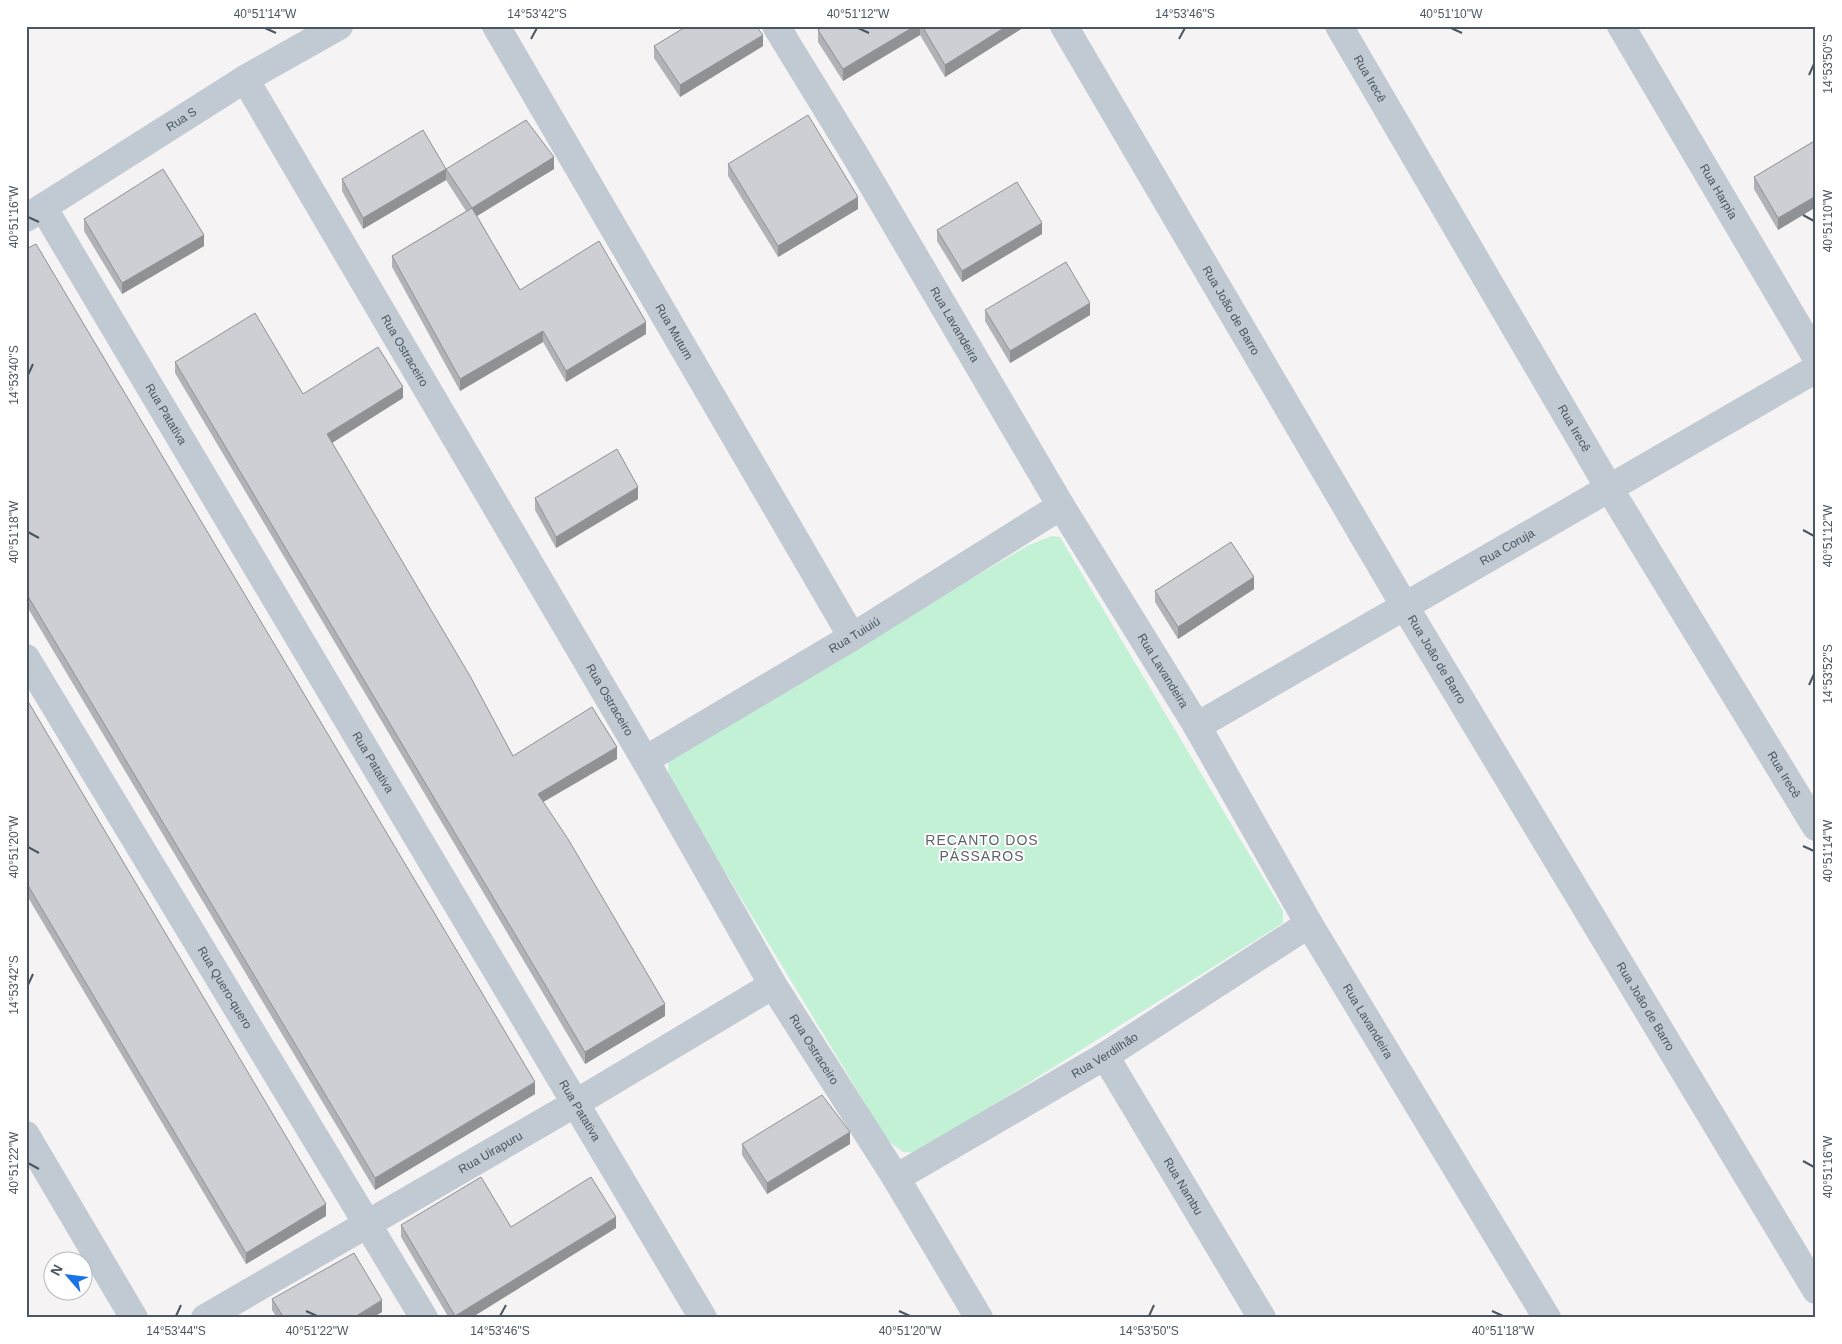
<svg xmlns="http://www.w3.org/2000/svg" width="1842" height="1344" viewBox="0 0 1842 1344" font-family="Helvetica,sans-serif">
<rect width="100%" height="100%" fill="#f5f3f3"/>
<polygon fill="#c3f1d5" points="1052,536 1060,537 1283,911 1283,923 917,1153 903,1152 888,1141 669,779 668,762 681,748 1029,545"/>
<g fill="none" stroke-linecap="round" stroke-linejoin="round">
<g stroke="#c1cad2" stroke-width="28">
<path id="s1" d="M496,26L852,637"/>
<path id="s2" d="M776,26L855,155L1061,506L1197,726L1309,924L1547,1318"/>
<path id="s3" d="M1064,26L1404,605L1816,1290"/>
<path id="s4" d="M1339,26L1609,488L1816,827"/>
<path id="s5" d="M1621,26L1816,357"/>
<path id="s6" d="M245,79L645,760L773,985L896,1178L979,1318"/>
<path id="s7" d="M43,207L703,1318"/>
<path id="s8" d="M26,218L245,79L339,26"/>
<path id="s9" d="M26,658L424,1318"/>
<path id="s10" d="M1197,726L1816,369"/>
<path id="s11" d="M645,760L852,637L1061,506"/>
<path id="s12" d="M1105,1056L1262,1318"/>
<polyline points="26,1135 134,1318"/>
<path id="s13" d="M896,1178L1105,1056L1309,924"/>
<path id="s14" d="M205,1318L576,1103L773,985"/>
</g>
</g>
<g fill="#b0b2b7">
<polygon points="825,26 1026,26 945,77 920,35 843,81 818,42 818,30"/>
<polygon points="654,46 763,46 680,97 654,58"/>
<polygon points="1816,140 1816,207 1778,230 1754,189 1754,177"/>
<polygon points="728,164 858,209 778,257 728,176"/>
<polygon points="446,169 554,169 477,216 520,290 646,334 566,382 543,342 460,391 392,267 392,256 466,211 446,180"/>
<polygon points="342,179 446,180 363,229 342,191"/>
<polygon points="84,219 204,246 122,294 84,231"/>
<polygon points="937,230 1042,234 962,282 937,241"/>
<polygon points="26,249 535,1094 375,1190 26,605"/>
<polygon points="985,310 1090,315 1010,363 985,321"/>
<polygon points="175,362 303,394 403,398 332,443 513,756 617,759 543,802 665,1016 585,1064 175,373"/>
<polygon points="535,498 638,499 556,548 535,510"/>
<polygon points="1254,589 1178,639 1155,602 1155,591"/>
<polygon points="26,698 326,1216 246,1264 26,894"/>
<polygon points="742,1144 850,1144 767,1194 742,1155"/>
<polygon points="401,1225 616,1228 471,1318 449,1318 401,1237"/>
<polygon points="272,1299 382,1312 372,1318 277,1318 272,1310"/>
</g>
<g fill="#909195">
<polygon points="915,26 920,26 920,35 843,81 843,69"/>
<polygon points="1007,26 1026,26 945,77 945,65"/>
<polygon points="1201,26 1207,26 1201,29"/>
<polygon points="763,35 763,46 680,97 680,85"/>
<polygon points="554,157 554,169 472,219 472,208"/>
<polygon points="446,169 446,180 363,229 363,218"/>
<polygon points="1816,196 1816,207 1778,230 1778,218"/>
<polygon points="858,197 858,209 778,257 778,246"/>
<polygon points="1042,223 1042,234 962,282 962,271"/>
<polygon points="204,235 204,246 122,294 122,283"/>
<polygon points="1090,303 1090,315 1010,363 1010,351"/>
<polygon points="646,322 646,334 566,382 566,371"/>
<polygon points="543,331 543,342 460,391 460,379"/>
<polygon points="403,387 403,398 327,446 327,434"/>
<polygon points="638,487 638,499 556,548 556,537"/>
<polygon points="1254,577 1254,589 1178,639 1178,627"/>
<polygon points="617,747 617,759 538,805 538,794"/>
<polygon points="665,1004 665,1016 585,1064 585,1052"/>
<polygon points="535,1082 535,1094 375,1190 375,1178"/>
<polygon points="850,1132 850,1144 767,1194 767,1183"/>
<polygon points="326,1204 326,1216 246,1264 246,1253"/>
<polygon points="616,1217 616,1228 471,1318 455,1318 455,1316"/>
<polygon points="382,1300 382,1312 372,1318 353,1318"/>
</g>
<g fill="#cdcfd5" stroke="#909195">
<polygon points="687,26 756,26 763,35 680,85 654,46"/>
<polygon points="825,26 915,26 843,69 818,30"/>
<polygon points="922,26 1007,26 945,65"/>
<polygon points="808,115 858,197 778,246 728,164"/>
<polygon points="526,120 554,157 472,208 446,169"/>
<polygon points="423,130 446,169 363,218 342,179"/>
<polygon points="1816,140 1816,196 1778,218 1754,177"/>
<polygon points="163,169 204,235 122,283 84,219"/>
<polygon points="1017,182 1042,223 962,271 937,230"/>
<polygon points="472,208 520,290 599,241 646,322 566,371 543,331 460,379 392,256"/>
<polygon points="36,244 535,1082 375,1178 26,593 26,249"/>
<polygon points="1066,262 1090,303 1010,351 985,310"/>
<polygon points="255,313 303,394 378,347 403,387 327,434 470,676 513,756 592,707 617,747 538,794 568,839 665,1004 585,1052 175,362"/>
<polygon points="617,449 638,487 556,537 535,498"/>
<polygon points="1231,542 1254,577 1178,627 1155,591"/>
<polygon points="26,698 326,1204 246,1253 26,882"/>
<polygon points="822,1095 850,1132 767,1183 742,1144"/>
<polygon points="481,1177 511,1227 591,1177 616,1217 455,1316 401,1225"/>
<polygon points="354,1253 382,1300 353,1318 284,1318 272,1299"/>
</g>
<path fill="none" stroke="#4a5661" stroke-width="2" d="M265,28L276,33M858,28L869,33M1451,28L1462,33M531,39L537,28M1179,39L1185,28M1809,75L1814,64M1803,215L1814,221M28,217L39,222M28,375L33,364M1803,530L1814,536M28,532L39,538M1809,685L1814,674M1803,846L1814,851M28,847L39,853M28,985L33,974M1803,1161L1814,1167M28,1163L39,1169M306,1311L317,1316M899,1311L910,1316M1492,1311L1503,1316M176,1316L181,1305M500,1316L506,1305M1149,1316L1154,1305"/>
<g text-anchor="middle" stroke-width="4" stroke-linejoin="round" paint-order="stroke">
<g font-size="12" fill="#4a5661" stroke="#fff">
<text dy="4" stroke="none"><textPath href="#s4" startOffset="61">Rua Irecê</textPath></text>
<text dy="4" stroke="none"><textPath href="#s8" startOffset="184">Rua S</textPath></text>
<text dy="4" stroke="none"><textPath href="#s5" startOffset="192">Rua Harpía</textPath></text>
<text dy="4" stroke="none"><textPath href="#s3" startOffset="330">Rua João de Barro</textPath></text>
<text dy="4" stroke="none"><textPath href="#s2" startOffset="348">Rua Lavandeira</textPath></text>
<text dy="4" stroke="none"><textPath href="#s1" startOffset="354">Rua Mutum</textPath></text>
<text dy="4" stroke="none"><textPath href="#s6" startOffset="315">Rua Ostraceiro</textPath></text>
<text dy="4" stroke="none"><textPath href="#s7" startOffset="241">Rua Patativa</textPath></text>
<text dy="4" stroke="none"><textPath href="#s4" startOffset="466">Rua Irecê</textPath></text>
<text dy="4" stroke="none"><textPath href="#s10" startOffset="358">Rua Coruja</textPath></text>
<text dy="4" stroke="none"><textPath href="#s11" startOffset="244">Rua Tuiuiú</textPath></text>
<text dy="4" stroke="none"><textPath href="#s3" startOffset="735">Rua João de Barro</textPath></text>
<text dy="4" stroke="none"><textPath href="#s2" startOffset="752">Rua Lavandeira</textPath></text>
<text dy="4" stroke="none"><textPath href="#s6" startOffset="720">Rua Ostraceiro</textPath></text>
<text dy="4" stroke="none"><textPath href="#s7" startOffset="646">Rua Patativa</textPath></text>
<text dy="4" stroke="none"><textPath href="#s4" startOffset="871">Rua Irecê</textPath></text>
<text dy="4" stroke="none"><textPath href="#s9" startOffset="385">Rua Quero-quero</textPath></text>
<text dy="4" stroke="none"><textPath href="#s3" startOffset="1140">Rua João de Barro</textPath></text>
<text dy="4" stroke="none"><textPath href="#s2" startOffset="1158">Rua Lavandeira</textPath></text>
<text dy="4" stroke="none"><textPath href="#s6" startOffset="1125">Rua Ostraceiro</textPath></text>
<text dy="4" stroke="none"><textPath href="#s13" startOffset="242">Rua Verdilhão</textPath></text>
<text dy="4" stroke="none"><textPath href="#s7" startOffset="1051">Rua Patativa</textPath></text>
<text dy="4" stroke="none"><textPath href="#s14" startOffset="330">Rua Uirapuru</textPath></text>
<text dy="4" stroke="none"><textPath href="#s12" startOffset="152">Rua Nambu</textPath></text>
</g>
<g font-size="14" letter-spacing="1" fill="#5f6368" stroke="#fff">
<text x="982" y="845">RECANTO DOS<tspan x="982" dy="16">PÁSSAROS</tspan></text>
</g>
</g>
<rect width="1842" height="1344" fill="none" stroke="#ffffff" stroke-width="55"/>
<g transform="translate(68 1276) rotate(298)"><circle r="24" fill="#ffffff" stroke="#b7bbc0"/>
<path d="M0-4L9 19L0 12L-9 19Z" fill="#1a73e8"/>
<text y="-8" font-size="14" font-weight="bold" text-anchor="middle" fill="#4a5661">N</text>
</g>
<rect x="28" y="28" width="1786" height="1288" fill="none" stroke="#4a5661" stroke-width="2"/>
<g font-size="12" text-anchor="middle" fill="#4a5661">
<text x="265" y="18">40°51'14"W</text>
<text x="537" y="18">14°53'42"S</text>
<text x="858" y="18">40°51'12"W</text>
<text x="1185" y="18">14°53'46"S</text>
<text x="1451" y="18">40°51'10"W</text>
<text transform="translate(1828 64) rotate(-90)" y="4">14°53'50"S</text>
<text transform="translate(14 217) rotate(-90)" y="4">40°51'16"W</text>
<text transform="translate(1828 221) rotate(-90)" y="4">40°51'10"W</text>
<text transform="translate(14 375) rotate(-90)" y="4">14°53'40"S</text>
<text transform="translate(14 532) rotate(-90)" y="4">40°51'18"W</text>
<text transform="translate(1828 536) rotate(-90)" y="4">40°51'12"W</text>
<text transform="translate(1828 674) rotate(-90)" y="4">14°53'52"S</text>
<text transform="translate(14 847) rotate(-90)" y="4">40°51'20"W</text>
<text transform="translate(1828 851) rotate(-90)" y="4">40°51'14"W</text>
<text transform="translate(14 985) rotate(-90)" y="4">14°53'42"S</text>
<text transform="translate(14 1163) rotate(-90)" y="4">40°51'22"W</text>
<text transform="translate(1828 1167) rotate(-90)" y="4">40°51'16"W</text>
<text x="176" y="1335">14°53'44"S</text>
<text x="317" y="1335">40°51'22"W</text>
<text x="500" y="1335">14°53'46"S</text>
<text x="910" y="1335">40°51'20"W</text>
<text x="1149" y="1335">14°53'50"S</text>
<text x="1503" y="1335">40°51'18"W</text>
</g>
</svg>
